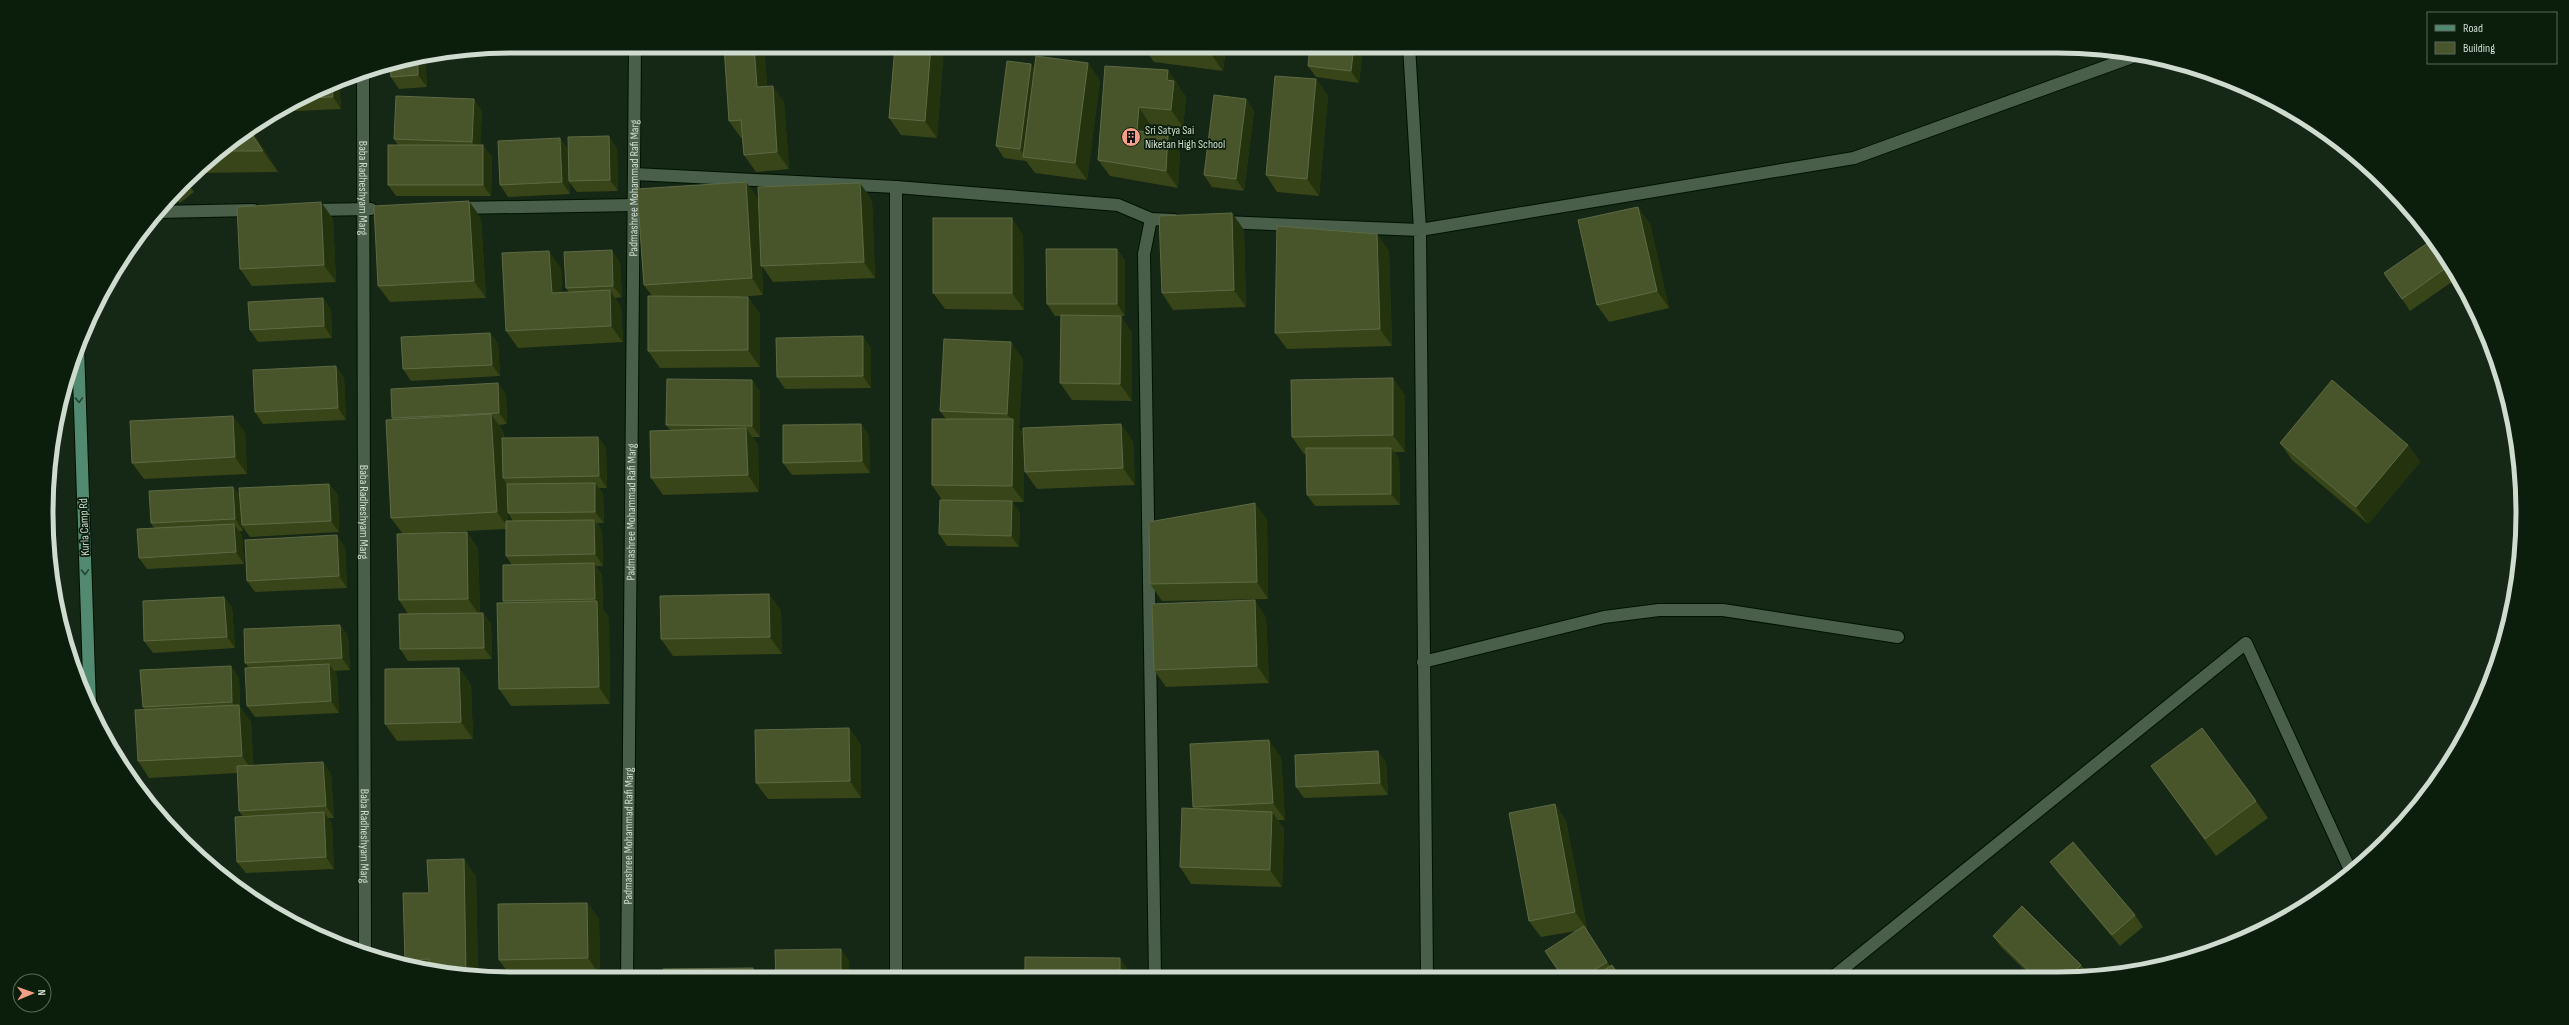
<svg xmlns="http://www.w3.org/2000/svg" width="2569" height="1025" viewBox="0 0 2569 1025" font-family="'Sofia Sans Condensed',sans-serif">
<rect width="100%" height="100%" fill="#142815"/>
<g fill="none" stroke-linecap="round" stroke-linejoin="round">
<defs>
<g id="minor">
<polyline points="1409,46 1420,230 1854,158 2135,56"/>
<path id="s1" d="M363,71L365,953"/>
<polyline points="634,174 896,187 1118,205 1151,219 1174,220"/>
<polyline points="896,187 896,978"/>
<polyline points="457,208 634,205"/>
<polyline points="309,210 371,209"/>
<polyline points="157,212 253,210"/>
<polyline points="1151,219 1144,254 1155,977"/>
<polyline points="1223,222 1420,230 1427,977"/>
<polyline points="1423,662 1604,617 1659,610 1723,610 1898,637"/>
<polyline points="1834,976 2246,643 2351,872"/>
<path id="s2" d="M627,979L635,46"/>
</g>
<polyline id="major" points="78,347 90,706"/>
</defs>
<use href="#minor" stroke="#011102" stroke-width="14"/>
<use href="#major" stroke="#011102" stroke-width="14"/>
<use href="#minor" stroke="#495f4a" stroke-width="12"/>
<use href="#major" stroke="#518a70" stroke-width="12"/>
</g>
<g fill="#384518" fill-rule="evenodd">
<polygon points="724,46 764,46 767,86 784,102 789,169 756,172 744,155 742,138 741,138 729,121"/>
<polygon points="895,46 944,46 937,138 901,135 889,118"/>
<polygon points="988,46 1024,46 1023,51"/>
<polygon points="1038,46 1088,46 1087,52"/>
<polygon points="1143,46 1226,46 1223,71 1154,62"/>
<polygon points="1363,46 1359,83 1316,77 1308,66"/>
<polygon points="422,55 425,55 427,87 399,89 391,77"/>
<polygon points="1031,64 1034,69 1100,80 1087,180 1035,173 1026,161 1004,158 996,146"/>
<polygon points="1105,66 1180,87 1180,89 1186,97 1183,127 1150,124 1150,132 1180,151 1178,188 1110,176 1098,160"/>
<polygon points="1316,79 1328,96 1319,196 1277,192 1266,175"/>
<polygon points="339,81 341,109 275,112 279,108"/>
<polygon points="1246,99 1254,111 1244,191 1212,187 1204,175"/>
<polygon points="482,111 480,145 492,157 491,196 396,196 388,185 398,145 394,139"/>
<polygon points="251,129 278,172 193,173 205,162"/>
<polygon points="560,138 568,150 617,148 618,191 577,192 569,182 570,194 508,197 500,185"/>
<polygon points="186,181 194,192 180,203 172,194"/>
<polygon points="746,182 758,199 760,238 872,200 875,278 773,282 762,266 763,295 737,297 748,297 760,314 760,367 660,368 648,351 652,296 644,285"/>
<polygon points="321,202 333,219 336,282 252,286 240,269"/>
<polygon points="1638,207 1650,224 1669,308 1609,322 1597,305"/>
<polygon points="1232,213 1244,230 1246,307 1173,310 1162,293"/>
<polygon points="481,218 486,298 390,302 378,286"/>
<polygon points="1023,235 1024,310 945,309 933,293"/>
<polygon points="2432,240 2459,277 2410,311 2402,299"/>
<polygon points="1117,249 1125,261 1125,316 1121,316 1132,333 1132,401 1072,400 1060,383 1061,316 1055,316 1047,304"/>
<polygon points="1389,251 1392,346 1287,349 1275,333"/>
<polygon points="620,262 622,297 615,298 621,307 623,342 518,348 506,331 561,268 562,293 569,292 566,288"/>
<polygon points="323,298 331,310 332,338 258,342 250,330"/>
<polygon points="490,333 498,344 500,376 411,381 403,369"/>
<polygon points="871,348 871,388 785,389 777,377"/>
<polygon points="1023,359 1019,428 1024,434 1133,441 1135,485 1037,489 1025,472 1024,450 1024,502 1012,502 1020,513 1019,547 947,546 939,534 942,500 932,485 946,419 940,411"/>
<polygon points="336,366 344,378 346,420 263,424 255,412"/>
<polygon points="752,380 760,392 760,437 752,437 758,445 759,492 663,495 651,478 671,431 666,425"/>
<path d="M498,383L506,395L507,424L499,425L503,431L504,438L598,437L606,448L607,488H599L603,494L604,523H597L602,531L603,566H596L602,575L603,609L609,618L610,704L511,706L499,689L505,603L503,601L512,565L506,556V529L426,533L467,532L478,549L480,613H483L491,624L492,659L408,661L400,649L408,614L399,600L403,534L391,518L393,419L392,418ZM506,483L507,485L508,513L513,521H508Z"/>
<polygon points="1405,395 1405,452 1394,452 1399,459 1400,505 1315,506 1307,495 1306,454 1304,454 1292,437"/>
<polygon points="861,424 869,436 870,473 792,475 783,463"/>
<polygon points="245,432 247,474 144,479 132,463"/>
<polygon points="2280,443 2408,445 2420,462 2368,524 2292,460"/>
<polygon points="329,484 338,495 339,532 250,537 243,527 243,531 239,531 242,535 244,564 147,569 139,558 154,528 151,523 233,487 240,496"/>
<polygon points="1267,519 1268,599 1162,601 1150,584"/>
<polygon points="345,547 347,588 255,592 247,581"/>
<polygon points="769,594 781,611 782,654 673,656 661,639"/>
<polygon points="224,597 232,608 235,648 153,653 144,641"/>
<polygon points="1266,617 1269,683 1166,687 1154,670"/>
<polygon points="340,625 348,636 350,670 334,671 337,675 339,713 255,717 247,706 249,668 245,663"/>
<polygon points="459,668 471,685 473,739 397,741 385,724"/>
<polygon points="239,677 240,707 251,722 253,766 323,762 331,774 334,818 328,818 332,824 334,869 246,873 237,862 243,817 239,811 237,773 149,778 138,761 145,710 143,707"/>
<polygon points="849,728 861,745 861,798 768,799 756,783"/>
<polygon points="1281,757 1285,820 1278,820 1284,829 1282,887 1191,884 1180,867 1194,809 1193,807"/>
<polygon points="1386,762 1388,795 1304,798 1296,787"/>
<polygon points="2151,766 2256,801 2268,818 2216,856"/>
<polygon points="1555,804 1566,821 1587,929 1586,929 1610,966 1612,965 1620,976 1562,976 1576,931 1541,937 1529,921"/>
<polygon points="2050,862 2135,915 2143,927 2120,946 2059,874"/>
<polygon points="476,876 478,974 408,965 405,960 429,893"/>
<polygon points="587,903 599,919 600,975 511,977 499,960"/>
<polygon points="1993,936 2081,965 2089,975 2030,975 2001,947"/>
</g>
<g fill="#23330e">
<polygon points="754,46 764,46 769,104 757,87"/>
<polygon points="931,46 944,46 937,138 925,121"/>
<polygon points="1020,46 1024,46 1023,51"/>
<polygon points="1083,46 1088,46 1087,52"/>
<polygon points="1212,46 1226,46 1223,71 1211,54"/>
<polygon points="1354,46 1363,46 1359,83 1351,71"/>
<polygon points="422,55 425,55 427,87 418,75 418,56"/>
<polygon points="1088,63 1100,80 1087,180 1075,163"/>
<polygon points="1031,64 1039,76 1025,157 1020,149"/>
<polygon points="1168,70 1180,87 1180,89 1186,97 1183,127 1171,110 1167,80"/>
<polygon points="1316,79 1328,96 1319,196 1307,179"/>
<polygon points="339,81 341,109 333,97 332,85"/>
<polygon points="773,86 784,102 789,169 777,152"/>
<polygon points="474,99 482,111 480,153 472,142"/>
<polygon points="1246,99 1254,111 1244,191 1236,179"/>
<polygon points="1139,107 1150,124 1148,148 1137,131"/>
<polygon points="251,129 278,172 263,151 249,130"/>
<polygon points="1168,134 1180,151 1178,188 1166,171"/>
<polygon points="609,136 617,148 618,191 610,180"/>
<polygon points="560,138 568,150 569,181 569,182 570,194 562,182"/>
<polygon points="483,145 492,157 491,196 483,185"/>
<polygon points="746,182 758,199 763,295 752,278"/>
<polygon points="860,183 872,200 875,278 864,262"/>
<polygon points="469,201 481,218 486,298 474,281"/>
<polygon points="321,202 333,219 336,282 324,265"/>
<polygon points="1638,207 1650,224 1669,308 1657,291"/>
<polygon points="1232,213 1244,230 1246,307 1234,290"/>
<polygon points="1012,218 1023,235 1024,310 1012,293"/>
<polygon points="1377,234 1389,251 1392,346 1380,329"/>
<polygon points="1117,249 1125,261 1125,316 1117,304"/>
<polygon points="612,250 620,262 622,297 613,286"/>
<polygon points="549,251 561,268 563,310 552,293"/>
<polygon points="610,290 621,307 623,342 611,326"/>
<polygon points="748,297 760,314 760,367 748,350"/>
<polygon points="323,298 331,310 332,338 324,326"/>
<polygon points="1121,316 1132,333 1132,401 1120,384"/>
<polygon points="490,333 498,344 500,376 492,365"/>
<polygon points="863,336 871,348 871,388 863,376"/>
<polygon points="1011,342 1023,359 1019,428 1024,435 1024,502 1012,486 1013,421 1007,414"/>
<polygon points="336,366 344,378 346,420 338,408"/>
<polygon points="1393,378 1405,395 1405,452 1393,435"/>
<polygon points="752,380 760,392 760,437 752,426"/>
<polygon points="498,383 506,395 507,424 499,413"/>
<polygon points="491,414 503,431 506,478 503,478 506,483 509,529 497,512"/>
<polygon points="233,416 245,432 247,474 235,457"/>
<polygon points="861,424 869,436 870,473 862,461"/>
<polygon points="1121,424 1133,441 1135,485 1123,468"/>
<polygon points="746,428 758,445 759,492 748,475"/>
<polygon points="598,437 606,448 607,488 599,476"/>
<polygon points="2408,445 2420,462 2368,524 2356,507"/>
<polygon points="1391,448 1399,459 1400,505 1391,494"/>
<polygon points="595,483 603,494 604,523 595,512"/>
<polygon points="329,484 338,495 339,532 331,521"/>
<polygon points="233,487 241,499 242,525 243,527 243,531 235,519"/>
<polygon points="1012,501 1020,513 1019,547 1011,536"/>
<polygon points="1255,503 1267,519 1268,599 1257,582"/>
<polygon points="594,520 602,531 603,566 595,554"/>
<polygon points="234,524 242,535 244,564 236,552"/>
<polygon points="467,532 478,549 480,616 468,599"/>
<polygon points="337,535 345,547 347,588 339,576"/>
<polygon points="594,563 602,575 603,609 609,618 610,704 599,687 597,603 595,599"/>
<polygon points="769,594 781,611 782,654 770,637"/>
<polygon points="224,597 232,608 235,648 227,637"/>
<polygon points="1255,600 1266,617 1269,683 1257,666"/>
<polygon points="483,613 491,624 492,659 484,648"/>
<polygon points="340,625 348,636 350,670 342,658"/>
<polygon points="329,664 337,675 339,713 331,701"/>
<polygon points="231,666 239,677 240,707 251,722 254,773 242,756 239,712 232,702"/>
<polygon points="459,668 471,685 473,739 461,722"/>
<polygon points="849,728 861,745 861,798 850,781"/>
<polygon points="1269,740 1281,757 1285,820 1273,803"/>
<polygon points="1378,751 1386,762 1388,795 1380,783"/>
<polygon points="323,762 331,774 334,818 326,806"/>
<polygon points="1555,804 1566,821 1587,929 1575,912"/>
<polygon points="324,812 332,824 334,869 326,857"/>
<polygon points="1272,812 1284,829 1282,887 1270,870"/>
<polygon points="464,859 476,876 478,974 466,973"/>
<polygon points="587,903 599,919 600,975 588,958"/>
<polygon points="1584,926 1592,938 1615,974 1607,962"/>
<polygon points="841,949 849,960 849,978 841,978"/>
<polygon points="1120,958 1132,975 1132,977 1120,977"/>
<polygon points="753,968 760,978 753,978"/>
</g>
<g fill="#48552b" stroke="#5d6a45">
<polygon points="724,46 754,46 757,87 773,86 777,152 744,155 741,120 729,121"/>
<polygon points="895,46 931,46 925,121 889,118"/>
<polygon points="1148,46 1212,46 1211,54"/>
<polygon points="1310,46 1354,46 1351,71 1308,66"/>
<polygon points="418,56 418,75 391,77 390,63"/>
<polygon points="1036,56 1088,63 1075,163 1023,157"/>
<polygon points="1007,61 1031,64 1020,149 996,146"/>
<polygon points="1105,66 1168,70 1167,80 1174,81 1171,110 1139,107 1137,131 1168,134 1166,171 1098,160"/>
<polygon points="1275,76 1316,79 1307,179 1266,175"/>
<polygon points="332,85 333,97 302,98"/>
<polygon points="1214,95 1246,99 1236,179 1204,175"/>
<polygon points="396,96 474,99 472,142 394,139"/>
<polygon points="249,130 263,151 219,151"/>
<polygon points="609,136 610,180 569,181 568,137"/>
<polygon points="560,138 562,182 500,185 498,141"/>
<rect x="388" y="145" width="95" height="40"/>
<polygon points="746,182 752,278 644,285 637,189"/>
<polygon points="860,183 864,262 761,266 758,187"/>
<polygon points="469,201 474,281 378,286 374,206"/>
<polygon points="321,202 324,265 240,269 237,207"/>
<polygon points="1638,207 1657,291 1597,305 1578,220"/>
<polygon points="1232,213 1234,290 1162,293 1159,216"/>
<rect x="933" y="218" width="79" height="75"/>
<polygon points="1277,226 1377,234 1380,329 1275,333"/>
<polygon points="2432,240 2450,265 2402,299 2384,273"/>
<polygon points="1046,249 1117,249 1117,304 1047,304"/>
<polygon points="612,250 613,286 566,288 564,252"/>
<polygon points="549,251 552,293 610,290 611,326 506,331 502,253"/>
<polygon points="648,296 748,297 748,350 648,351"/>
<polygon points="323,298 324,326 250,330 248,302"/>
<polygon points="1061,315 1121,316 1120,384 1060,383"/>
<polygon points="490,333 492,365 403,369 401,337"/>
<polygon points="863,336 863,376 777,377 776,338"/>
<polygon points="944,339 1011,342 1007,414 940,411"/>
<polygon points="336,366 338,408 255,412 253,370"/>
<polygon points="1393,378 1393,435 1292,437 1291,380"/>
<polygon points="667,379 752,380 752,426 666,425"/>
<polygon points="2332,380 2408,445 2356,507 2280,443"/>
<polygon points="498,383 499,413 392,418 391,389"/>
<polygon points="491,414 497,512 391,518 386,420"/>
<polygon points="233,416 235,457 132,463 130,421"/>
<polygon points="932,419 1013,419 1012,486 932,485"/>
<polygon points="861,424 862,461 783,463 783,425"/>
<polygon points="1121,424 1123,468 1025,472 1023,428"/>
<polygon points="746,428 748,475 651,478 650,431"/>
<polygon points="598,437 599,476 503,478 502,438"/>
<polygon points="1306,448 1391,448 1391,494 1307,495"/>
<polygon points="595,483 595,512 508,513 507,484"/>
<polygon points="329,484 331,521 242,525 239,488"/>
<polygon points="233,487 235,519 151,523 149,491"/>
<polygon points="940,500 1012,501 1011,536 939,534"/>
<polygon points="1255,503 1257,582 1150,584 1149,522"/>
<polygon points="594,520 595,554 506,556 506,521"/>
<polygon points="234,524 236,552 139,558 137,529"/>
<polygon points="467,532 468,599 399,600 397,534"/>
<polygon points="337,535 339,576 247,581 245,540"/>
<polygon points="594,563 595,599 503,601 503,565"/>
<polygon points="769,594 770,637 661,639 660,596"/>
<polygon points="224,597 227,637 144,641 143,601"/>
<polygon points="1255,600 1257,666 1154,670 1152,604"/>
<polygon points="597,601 599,687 499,689 497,603"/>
<polygon points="483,613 484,648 400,649 399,614"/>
<polygon points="340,625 342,658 245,663 244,629"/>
<polygon points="329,664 331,701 247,706 245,668"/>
<polygon points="231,666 232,702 143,707 140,670"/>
<polygon points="459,668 461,722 385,724 385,669"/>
<polygon points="239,705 242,756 138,761 135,710"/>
<polygon points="849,728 850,781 756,783 755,730"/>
<polygon points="2202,728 2256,801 2205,839 2151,766"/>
<polygon points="1269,740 1273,803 1193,807 1190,744"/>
<polygon points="1378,751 1380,783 1296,787 1295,755"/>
<polygon points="323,762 326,806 239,811 237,766"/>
<polygon points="1555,804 1575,912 1529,921 1509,813"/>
<polygon points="1182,808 1272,812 1270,870 1180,867"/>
<polygon points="324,812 326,857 237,862 235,817"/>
<polygon points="2073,842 2135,915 2112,935 2050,862"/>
<polygon points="464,859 466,973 430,968 429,959 405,960 403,893 429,893 427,860"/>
<polygon points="587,903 588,958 499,960 498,904"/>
<polygon points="2022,906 2081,965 2071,975 2033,975 1993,936"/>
<polygon points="1584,926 1607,962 1585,976 1562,976 1545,951"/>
<polygon points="841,949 841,978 776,978 775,950"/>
<polygon points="1025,957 1120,958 1120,977 1025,978"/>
<polygon points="1612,965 1619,976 1595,976"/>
<polygon points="753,968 753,978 663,979 663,969"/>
</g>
<defs><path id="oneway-chevron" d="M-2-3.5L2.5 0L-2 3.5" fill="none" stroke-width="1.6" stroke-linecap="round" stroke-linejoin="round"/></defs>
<g stroke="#24442f">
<use href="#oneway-chevron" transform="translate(79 400) rotate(88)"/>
<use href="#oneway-chevron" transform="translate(85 572) rotate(88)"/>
</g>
<defs>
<symbol id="building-disc" viewBox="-11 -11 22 22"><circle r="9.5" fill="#f49e88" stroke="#0b1e0c"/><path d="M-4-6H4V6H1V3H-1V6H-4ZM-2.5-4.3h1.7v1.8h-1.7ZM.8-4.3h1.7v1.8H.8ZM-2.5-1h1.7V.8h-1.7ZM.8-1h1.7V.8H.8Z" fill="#111"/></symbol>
</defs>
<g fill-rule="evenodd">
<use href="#building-disc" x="1120" y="126" width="22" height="22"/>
</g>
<g text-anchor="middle" stroke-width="3.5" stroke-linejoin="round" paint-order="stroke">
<g font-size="12" fill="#cedbce" stroke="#0b1e0c" text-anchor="start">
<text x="1145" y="134">Sri Satya Sai<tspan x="1145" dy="14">Niketan High School</tspan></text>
</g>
<g font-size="12" fill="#cedbce" stroke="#0b1e0c">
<text dy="4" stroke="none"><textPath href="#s1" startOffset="117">Baba Radheshyam Marg</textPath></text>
<text dy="4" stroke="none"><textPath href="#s2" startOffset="791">Padmashree Mohammad Rafi Marg</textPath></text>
<text dy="4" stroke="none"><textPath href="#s1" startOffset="441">Baba Radheshyam Marg</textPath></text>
<text dy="4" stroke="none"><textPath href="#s2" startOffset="467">Padmashree Mohammad Rafi Marg</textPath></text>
<text transform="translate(84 527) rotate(-92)" y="4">Kurla Camp Rd</text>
<text dy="4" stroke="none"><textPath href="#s1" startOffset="765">Baba Radheshyam Marg</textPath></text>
<text dy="4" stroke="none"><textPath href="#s2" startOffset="143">Padmashree Mohammad Rafi Marg</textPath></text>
</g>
</g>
<path d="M0 0H2569V1025H0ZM512 53H2057A459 459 0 0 1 2516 512V513A459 459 0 0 1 2057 972H512A459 459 0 0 1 53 513V512A459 459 0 0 1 512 53Z" fill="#0b1e0c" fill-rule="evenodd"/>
<path fill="none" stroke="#cedbce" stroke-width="5" d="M512 53H2057A459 459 0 0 1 2516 512V513A459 459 0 0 1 2057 972H512A459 459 0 0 1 53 513V512A459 459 0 0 1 512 53Z"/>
<rect x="2427" y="12" width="130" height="52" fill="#0b1e0c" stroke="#596a5a"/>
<rect x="2435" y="25" width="20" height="6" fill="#518a70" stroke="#596a5a"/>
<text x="2463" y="32" font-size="12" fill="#cedbce">Road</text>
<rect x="2435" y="42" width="20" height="12" fill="#48552b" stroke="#596a5a"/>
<text x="2463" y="52" font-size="12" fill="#cedbce">Building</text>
<g transform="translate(32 993) rotate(88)"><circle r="19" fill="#0b1e0c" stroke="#596a5a"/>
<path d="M0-3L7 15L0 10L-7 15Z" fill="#f49e88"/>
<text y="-6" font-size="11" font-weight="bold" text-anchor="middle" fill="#cedbce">N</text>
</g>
</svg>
